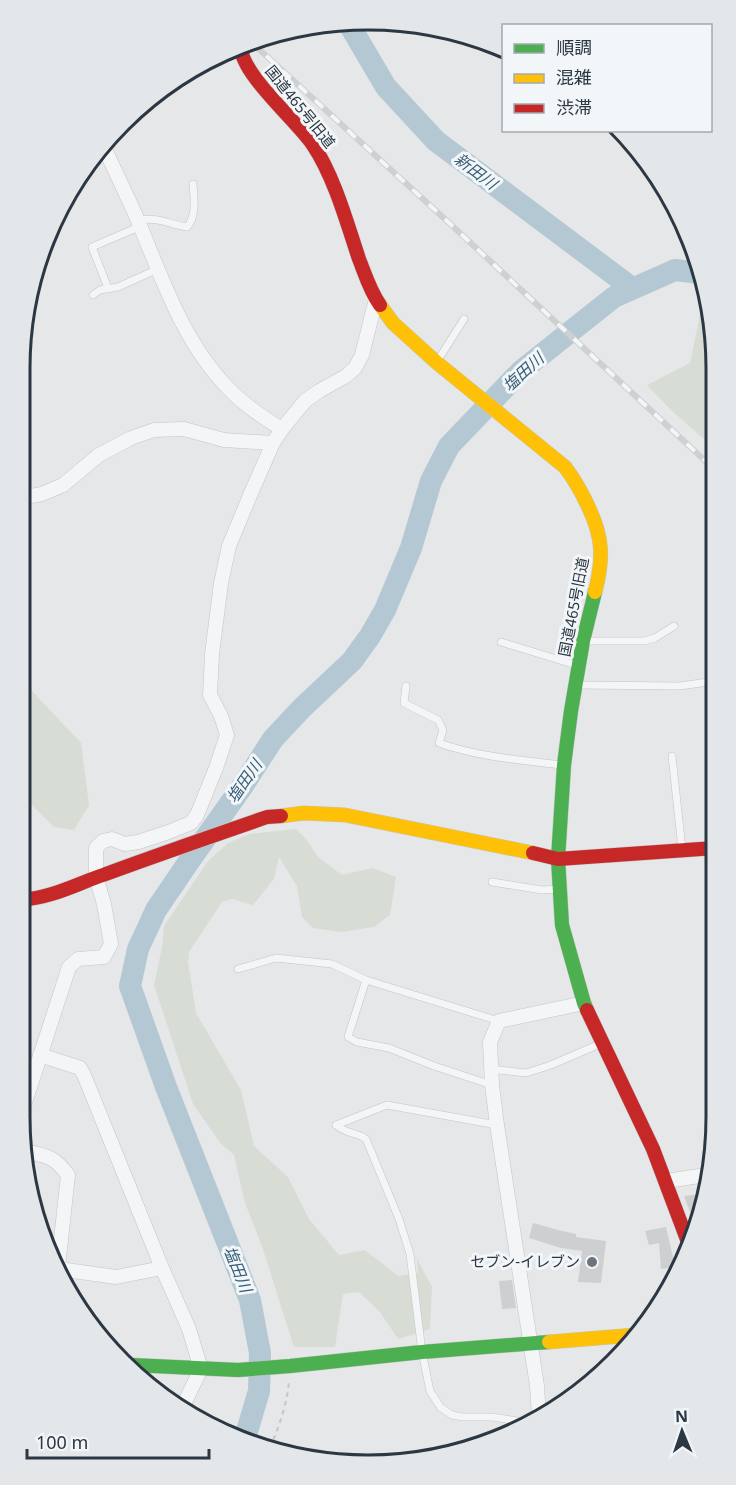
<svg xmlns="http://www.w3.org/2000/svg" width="736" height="1485" viewBox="0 0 736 1485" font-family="'Noto Sans','Noto Sans JP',sans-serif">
<rect width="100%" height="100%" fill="#e5e7e9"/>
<g fill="#d7ddd5">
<polygon points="700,315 712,316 714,323 714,448 670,409 647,385 690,363"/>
<polygon points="20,682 29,688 81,743 89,805 74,830 54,827 20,793 24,720 20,717"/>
<polygon points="296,829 306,839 318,857 342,875 373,868 396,877 390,915 374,927 341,932 313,928 302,917 297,886 279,857 274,879 253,905 232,899 222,902 189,952 188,962 196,1013 241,1090 254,1146 288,1177 309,1219 339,1255 365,1250 398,1276 418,1273 417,1259 432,1287 430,1329 398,1339 380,1312 359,1292 343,1294 335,1347 294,1347 262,1246 245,1203 234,1155 221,1144 193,1104 154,985 162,947 164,926 208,861 228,843 249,834"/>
</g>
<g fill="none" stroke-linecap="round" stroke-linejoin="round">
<g stroke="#b4c8d3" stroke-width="22">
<polyline points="350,26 386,87 436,141 632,288"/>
<polyline points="245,1438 259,1391 260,1353 250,1300 166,1087 130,986 138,949 156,910 192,857 242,787 273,739 302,708 352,661 370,636 385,610 411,548 431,481 449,446 521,371 614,297 675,270 700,273"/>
</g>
</g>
<g fill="#cdcfd1">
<polygon points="701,1194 694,1222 684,1196"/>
<polygon points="533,1223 558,1230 576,1234 576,1237 606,1241 601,1283 578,1282 582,1251 561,1248 529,1238"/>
<polygon points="666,1227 673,1257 685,1255 682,1266 661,1269 659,1243 649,1245 645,1231"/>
<polygon points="512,1280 516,1308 502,1309 499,1281"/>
</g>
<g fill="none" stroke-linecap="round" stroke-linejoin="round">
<defs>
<g id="lane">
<path d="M138,220C161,217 167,224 187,227C197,215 194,199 193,184"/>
<polyline points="108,288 92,247 141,226"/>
<polyline points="93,295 100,290 118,287 158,269"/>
<polyline points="438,360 464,319"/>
<polyline points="585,641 644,641 655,638 674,626"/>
<polyline points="501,642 576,665"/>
<polyline points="578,685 680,686 715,681"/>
<path d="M406,686L404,703L438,720L443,730L439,743C478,757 521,760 562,765"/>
<polyline points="672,756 682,849"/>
<polyline points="492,882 542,890 560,889"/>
<polyline points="238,969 276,958 332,964 366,980 499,1021"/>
<polyline points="366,980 348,1037 357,1042 389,1048 434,1066 492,1085"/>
<polyline points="490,1069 526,1073 551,1065 602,1043"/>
<path d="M497,1125L387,1105L336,1125C346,1134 356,1132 366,1139L399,1219L410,1254L422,1352L430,1391L441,1408L452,1415L463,1417H492L531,1423"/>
</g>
<g id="street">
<path d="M105,149C117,176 130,201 141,228C164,284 185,344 228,388C244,405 262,417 282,429"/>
<polyline points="20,498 42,494 63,485 99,455 131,438 154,430 184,429 224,440 273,443"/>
<polyline points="40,1055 80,1068 84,1075 162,1268 189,1329 201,1369 182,1408"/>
<polyline points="20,1118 69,967 78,959 104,957 111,944 104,904 96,877 96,848 103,841 112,839 125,844 138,842 166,833 191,823 197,815 216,768 227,735 221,716 210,695 212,654 221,583 229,546 251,493 273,443 282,429 305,401 319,391 346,376 355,368 362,355 376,299"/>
<path d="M25,1151C48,1157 53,1155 68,1175L58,1267"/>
<polyline points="666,1181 706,1175"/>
<polyline points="59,1269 116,1277 162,1268"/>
<polyline points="539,1417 537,1386 497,1125 492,1085 490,1042 499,1021 584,1003"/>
</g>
<g id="fast">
<polyline points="587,1010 584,1003 562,925 558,859 564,765 571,711 583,641 595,592"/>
<polyline points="132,1365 238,1370 290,1366 422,1352 549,1342"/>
</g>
<g id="slow">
<path d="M380,305L393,323L436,362L565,467C574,479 581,491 587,504C603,536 604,558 595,592"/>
<polyline points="281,816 304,813 345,815 533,853"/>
<polyline points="549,1342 635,1335"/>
</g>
<g id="jam">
<path d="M241,47C241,74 297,121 313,145C334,176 347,223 359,259C365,274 370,291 380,305"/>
<polyline points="533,853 558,859 715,848"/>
<path d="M20,900C51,898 74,885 103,875C157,855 212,836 267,817L281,816"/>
<polyline points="587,1010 653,1149 688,1242"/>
</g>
</defs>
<use href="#lane" stroke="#c3c5c7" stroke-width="8"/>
<use href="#street" stroke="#c3c5c7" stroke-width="15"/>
<use href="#fast" stroke="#c3c5c7" stroke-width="15"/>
<use href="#slow" stroke="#c3c5c7" stroke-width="15"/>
<use href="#jam" stroke="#c3c5c7" stroke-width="15"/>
<path stroke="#c3c6c8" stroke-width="2" stroke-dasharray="4.5 4.5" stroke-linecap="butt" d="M270,1448C279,1426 287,1405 289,1381"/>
<use href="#lane" stroke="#f4f5f6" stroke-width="7"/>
<use href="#street" stroke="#f4f5f6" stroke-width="14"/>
<use href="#fast" stroke="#4caf50" stroke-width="14"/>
<use href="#slow" stroke="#ffc107" stroke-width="14"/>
<use href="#jam" stroke="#c62828" stroke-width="14"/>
<defs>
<polyline id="rail" points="250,41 446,220 714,469"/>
</defs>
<use href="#rail" stroke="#ced0d1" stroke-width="6"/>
<use href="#rail" stroke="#f3f6f8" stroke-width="4" stroke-dasharray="11" stroke-linecap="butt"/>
</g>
<circle fill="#6c757d" stroke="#f3f6f8" stroke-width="2" cx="592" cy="1262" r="6"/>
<g text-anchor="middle" stroke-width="6" stroke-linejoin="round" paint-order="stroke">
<g font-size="15" fill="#2b3743" stroke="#f3f6f8">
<text transform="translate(300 107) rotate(51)" y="5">国道465号旧道</text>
<text transform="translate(574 607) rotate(-79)" y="5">国道465号旧道</text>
</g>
<g font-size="15" fill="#2b3743" stroke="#f3f6f8" text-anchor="end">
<text x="580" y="1267">セブン-イレブン</text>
</g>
<g font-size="16" font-style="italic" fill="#355d77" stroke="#f3f6f8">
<text transform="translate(476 171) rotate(37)" y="6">新田川</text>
<text transform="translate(523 372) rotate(-42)" y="6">塩田川</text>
<text transform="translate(244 781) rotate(-55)" y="6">塩田川</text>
<text transform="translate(238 1269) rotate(68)" y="6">塩田川</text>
</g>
</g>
<path d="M0 0H736V1485H0ZM368 30H368A338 338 0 0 1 706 368V1117A338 338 0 0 1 368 1455H368A338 338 0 0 1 30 1117V368A338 338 0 0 1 368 30Z" fill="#e3e7ea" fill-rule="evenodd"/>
<path fill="none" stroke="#2b3743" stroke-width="3" d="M368 30H368A338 338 0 0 1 706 368V1117A338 338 0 0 1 368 1455H368A338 338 0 0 1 30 1117V368A338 338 0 0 1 368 30Z"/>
<rect x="502" y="24" width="210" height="108" fill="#f3f6f8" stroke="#a3aab0" stroke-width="1.5"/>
<rect x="514" y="44" width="30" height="9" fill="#4caf50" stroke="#a3aab0" stroke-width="1.5"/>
<text x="556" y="54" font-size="18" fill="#2b3743">順調</text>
<rect x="514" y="74" width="30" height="9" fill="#ffc107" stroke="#a3aab0" stroke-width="1.5"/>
<text x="556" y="84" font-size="18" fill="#2b3743">混雑</text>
<rect x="514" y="104" width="30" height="9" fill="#c62828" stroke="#a3aab0" stroke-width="1.5"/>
<text x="556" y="114" font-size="18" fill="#2b3743">渋滞</text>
<g transform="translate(682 1431) rotate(358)" stroke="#f3f6f8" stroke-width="4.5" paint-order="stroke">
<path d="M0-4.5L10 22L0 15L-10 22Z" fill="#2b3743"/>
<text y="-9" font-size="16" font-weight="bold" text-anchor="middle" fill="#2b3743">N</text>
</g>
<path d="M27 1449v9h182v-9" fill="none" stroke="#2b3743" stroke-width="3"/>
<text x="36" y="1449" font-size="18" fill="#2b3743" stroke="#f3f6f8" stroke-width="4.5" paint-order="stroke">100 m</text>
</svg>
